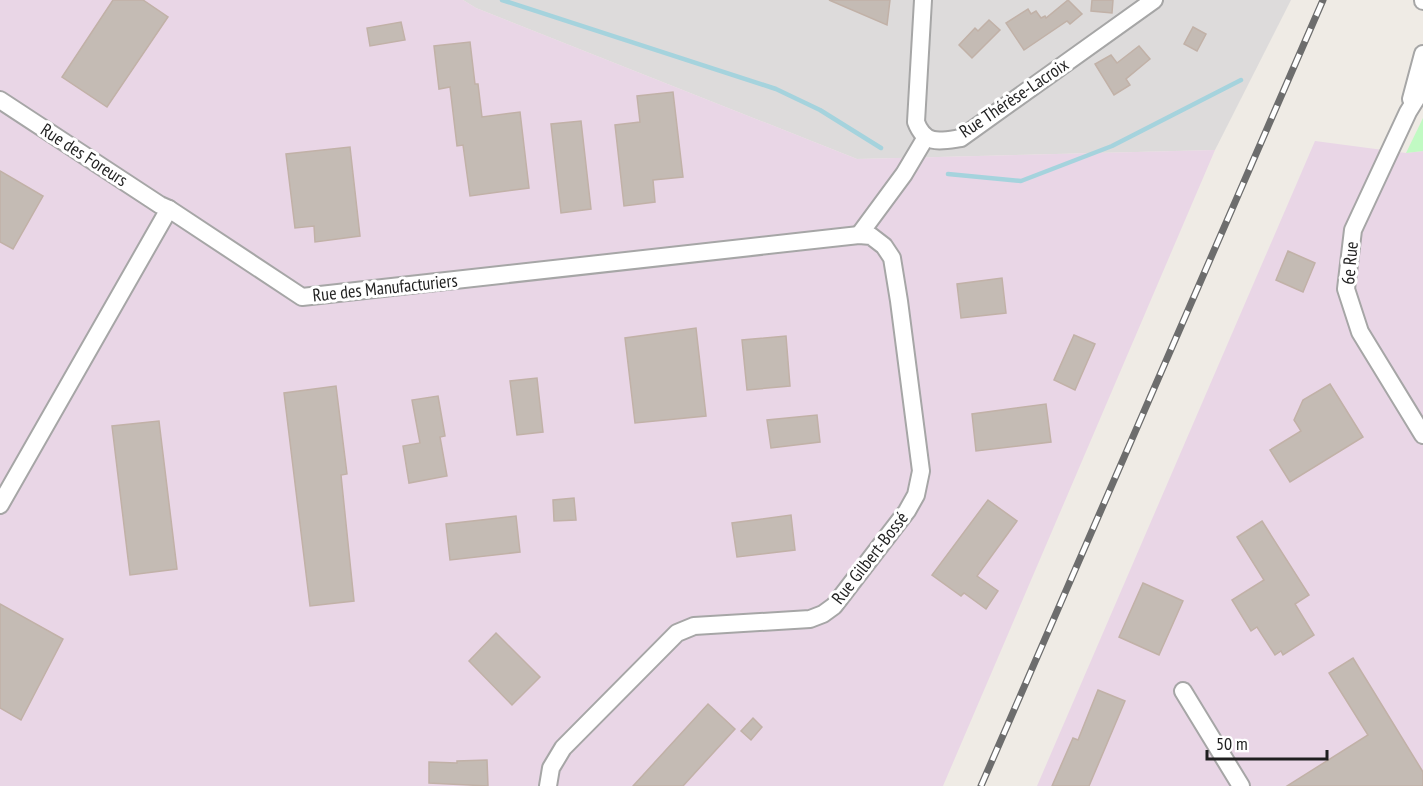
<svg xmlns="http://www.w3.org/2000/svg" width="1423" height="786" viewBox="0 0 1423 786" font-family="'PT Sans Narrow',sans-serif">
<rect width="100%" height="100%" fill="#efebe5"/>
<polygon fill="#dddbdb" points="463,0 1291,0 1215,150 857,159 476,8"/>
<g fill="#e9d6e6">
<polygon points="0,0 463,0 476,8 857,159 1215,150 943,786 0,786"/>
<polygon points="1315,141 1406,153 1423,151 1423,786 1037,786"/>
</g>
<polygon fill="#c1fac3" points="1423,118 1423,151 1406,153"/>
<g fill="none" stroke-linecap="round" stroke-linejoin="round">
<g stroke="#a5d3dd" stroke-width="4.5">
<polyline points="502,0 776,89 820,110 881,148"/>
<polyline points="948,174 1021,181 1112,146 1241,80"/>
</g>
</g>
<g fill="#c4bbb4" stroke="#c1b1a7" stroke-width="1.5">
<polygon points="113,0 143,0 168,17 107,107 62,77"/>
<polygon points="829,0 890,0 887,25"/>
<polygon points="1068,0 1082,14 1070,24 1067,21 1024,50 1006,23 1028,9 1031,14 1036,11 1041,18 1045,16 1046,18"/>
<polygon points="1092,0 1113,0 1112,13 1091,11"/>
<polygon points="989,20 1000,30 972,58 959,45 975,28 978,31"/>
<polygon points="401,22 405,40 370,46 367,28"/>
<polygon points="1193,27 1206,34 1197,51 1184,44"/>
<polygon points="470,42 475,84 478,84 482,117 520,112 529,188 470,196 463,145 457,146 450,87 439,89 434,46"/>
<polygon points="1139,46 1150,59 1126,79 1130,85 1114,95 1095,64 1111,55 1117,63"/>
<polygon points="673,92 683,177 653,180 655,202 624,206 615,125 640,122 637,96"/>
<polygon points="581,121 591,209 561,213 551,124"/>
<polygon points="350,147 360,236 315,242 314,226 295,228 286,154"/>
<polygon points="0,171 43,196 13,249 0,242"/>
<polygon points="1288,251 1315,263 1303,292 1276,280"/>
<polygon points="1002,278 1006,313 961,318 957,284"/>
<polygon points="696,328 706,416 635,423 625,338"/>
<polygon points="1074,335 1095,344 1075,390 1054,380"/>
<polygon points="786,336 790,386 747,390 742,340"/>
<polygon points="537,378 543,432 517,435 510,381"/>
<polygon points="1330,384 1363,437 1290,482 1270,450 1301,431 1294,420 1303,400"/>
<polygon points="336,386 347,474 341,475 354,601 310,606 284,393"/>
<polygon points="438,396 445,436 440,437 447,476 409,483 403,446 420,443 412,400"/>
<polygon points="1046,404 1051,442 976,451 972,414"/>
<polygon points="817,415 820,442 771,448 767,420"/>
<polygon points="159,421 177,569 130,575 112,426"/>
<polygon points="574,498 576,520 554,521 553,500"/>
<polygon points="988,500 1017,521 977,576 998,591 986,609 964,593 961,596 932,575"/>
<polygon points="791,515 795,550 737,557 732,523"/>
<polygon points="516,516 520,552 450,560 446,524"/>
<polygon points="1262,521 1309,595 1295,604 1314,635 1283,655 1281,651 1275,655 1257,627 1251,631 1232,600 1264,580 1237,537"/>
<polygon points="1143,583 1183,601 1159,655 1119,637"/>
<polygon points="0,604 63,639 21,720 0,708"/>
<polygon points="496,633 540,677 512,705 469,661"/>
<polygon points="1353,658 1423,772 1423,786 1287,786 1368,735 1329,673"/>
<polygon points="1098,690 1125,701 1089,786 1052,786 1073,738 1078,740"/>
<polygon points="708,704 735,729 683,786 633,786"/>
<polygon points="753,718 762,727 751,740 741,731"/>
<polygon points="487,760 488,786 429,783 429,762 457,763 457,761"/>
</g>
<g fill="none" stroke-linecap="round" stroke-linejoin="round">
<defs>
<g id="street">
<path d="M923,0L916,122C925,146 941,141 961,138L1154,0"/>
<polyline points="1423,0 1423,1"/>
<polyline points="1423,88 1408,112 1353,230 1346,289 1360,332 1423,435"/>
<polyline points="1411,99 1423,54"/>
<polyline points="0,100 160,205 169,209 302,297 859,235 871,236 884,246 892,258 899,301 921,471 916,495 907,511 834,606 823,614 810,619 694,626 677,633 563,748 551,768 548,786"/>
<polyline points="859,235 904,174 926,137"/>
<polyline points="0,505 169,209"/>
<polyline points="1183,691 1241,786"/>
</g>
</defs>
<use href="#street" stroke="#a6a6a6" stroke-width="20"/>
<use href="#street" stroke="#fff" stroke-width="16"/>
<defs>
<polyline id="rail" points="981,786 1323,0"/>
</defs>
<use href="#rail" stroke="#6d6d6d" stroke-width="7"/>
<use href="#rail" stroke="#fff" stroke-width="4.5" stroke-dasharray="14" stroke-linecap="butt"/>
</g>
<g text-anchor="middle" stroke-width="6" stroke-linejoin="round" paint-order="stroke">
<g font-size="18" fill="#1f1f1f" stroke="#fff">
<text transform="translate(1014 98) rotate(-34)" y="6">Rue Thérèse-Lacroix</text>
<text transform="translate(84 155) rotate(33)" y="6">Rue des Foreurs</text>
<text transform="translate(1350 263) rotate(-85)" y="6">6e Rue</text>
<text transform="translate(385 288) rotate(-6)" y="6">Rue des Manufacturiers</text>
<text transform="translate(870 558) rotate(-52)" y="6">Rue Gilbert-Bossé</text>
</g>
</g>
<path d="M1207 750v9h120v-9" fill="none" stroke="#1f1f1f" stroke-width="3"/>
<text x="1216" y="750" font-size="18" fill="#1f1f1f" stroke="#ffffff" stroke-width="4.5" paint-order="stroke">50 m</text>
</svg>
